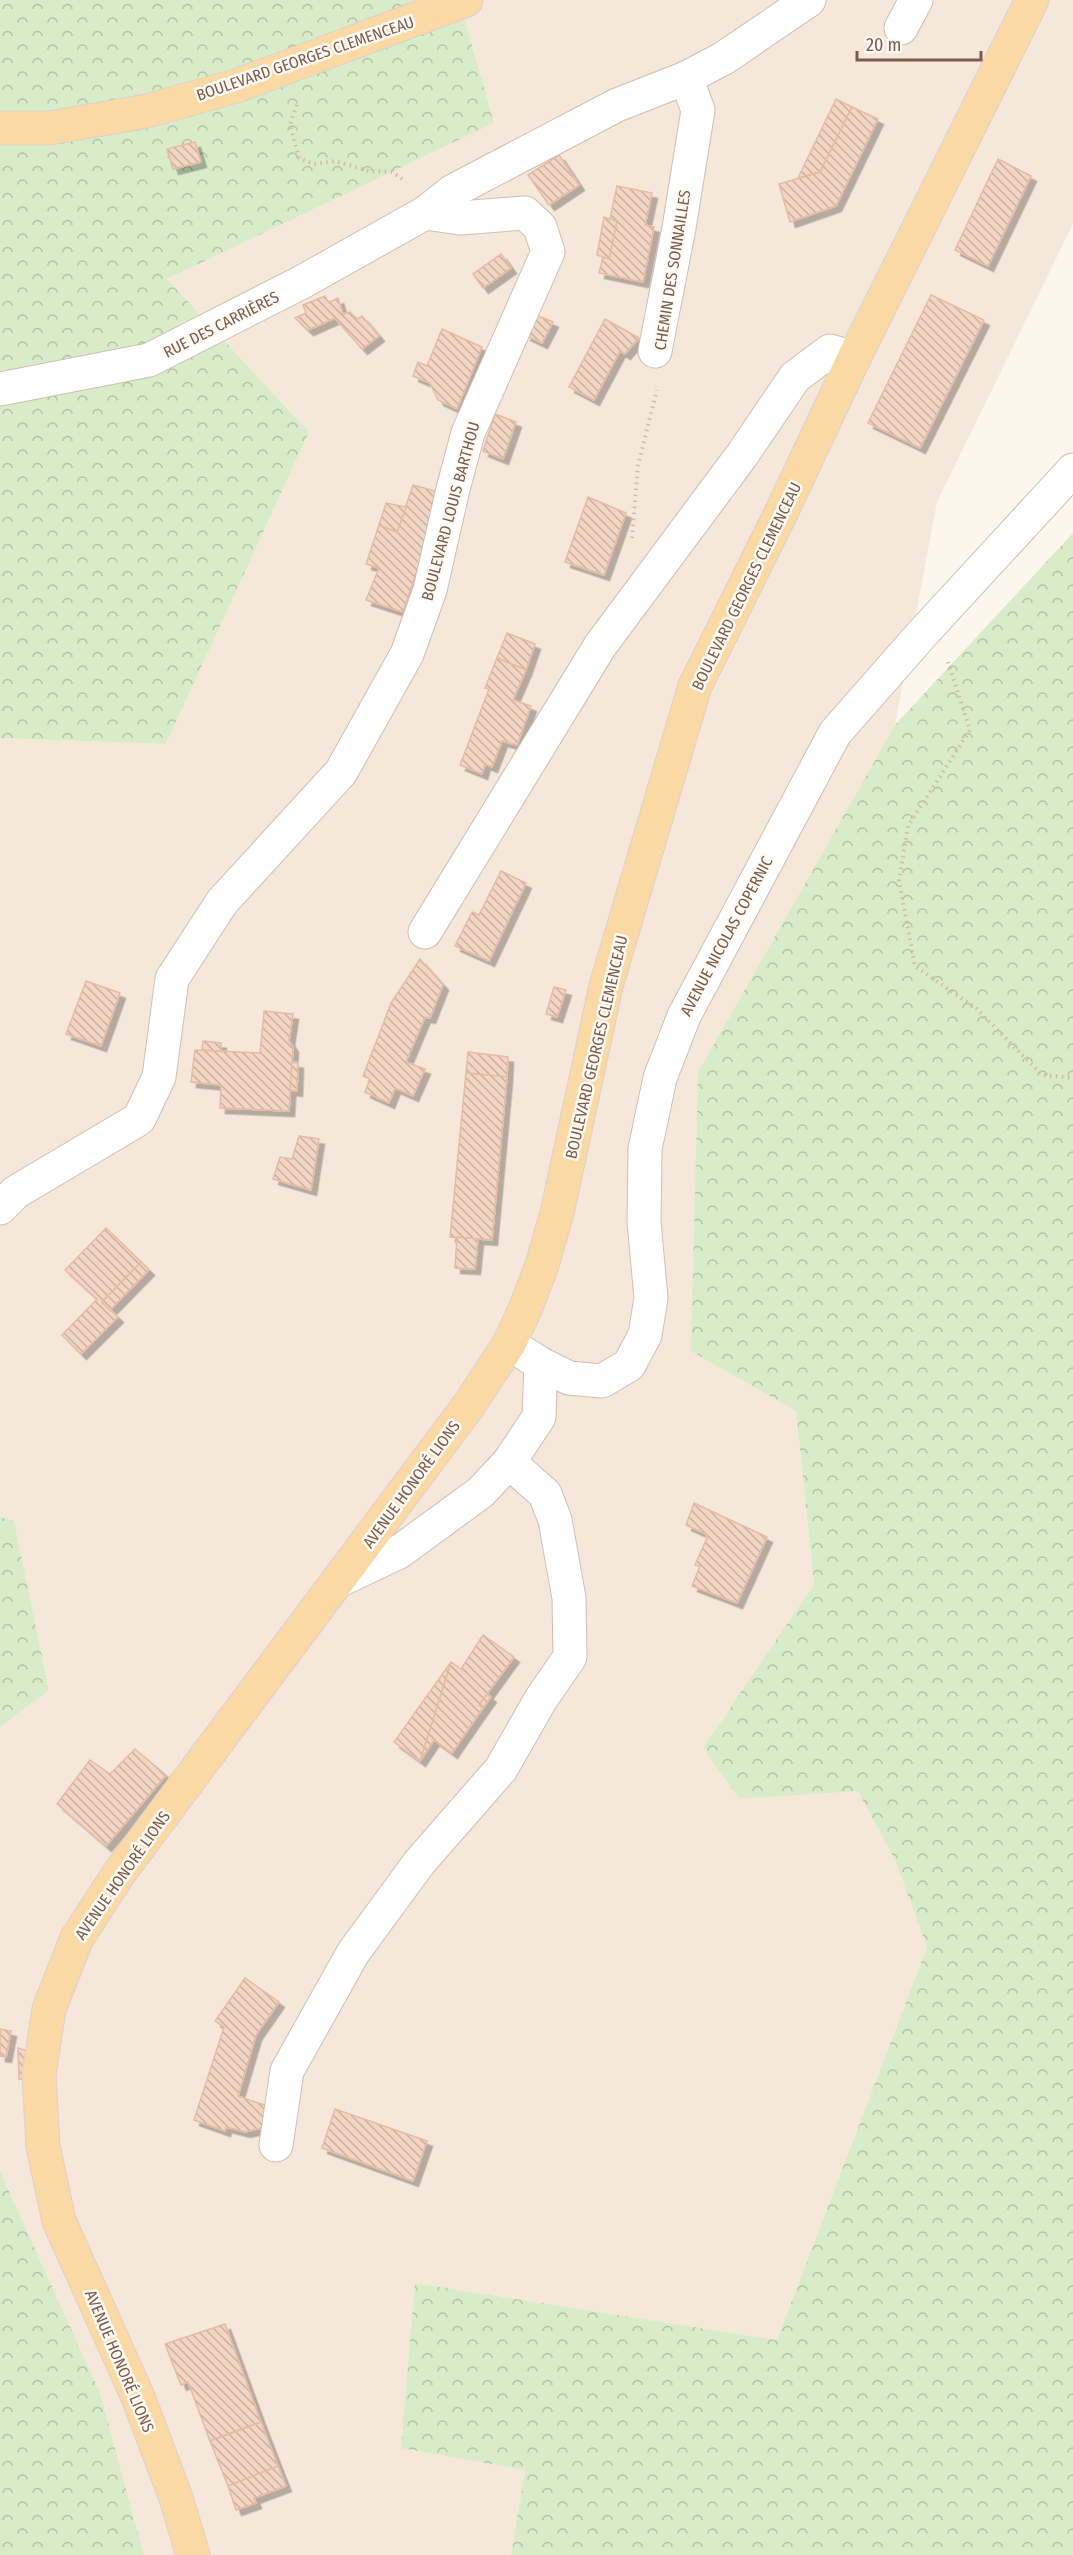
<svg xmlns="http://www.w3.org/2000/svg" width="1073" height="2555" viewBox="0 0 1073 2555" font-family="'Fira Sans Condensed',sans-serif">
<defs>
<pattern id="forest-crowns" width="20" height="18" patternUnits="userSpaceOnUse" patternTransform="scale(1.5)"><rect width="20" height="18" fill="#d8ecc9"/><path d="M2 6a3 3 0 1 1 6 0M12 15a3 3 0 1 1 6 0" fill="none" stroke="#b4c2a5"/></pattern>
<pattern id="building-back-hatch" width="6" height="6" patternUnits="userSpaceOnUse" patternTransform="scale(1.5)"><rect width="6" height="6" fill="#f3d5c3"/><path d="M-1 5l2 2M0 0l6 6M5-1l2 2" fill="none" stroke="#cab0a1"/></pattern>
<filter id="shadow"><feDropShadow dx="5.5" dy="5.5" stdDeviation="0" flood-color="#0004"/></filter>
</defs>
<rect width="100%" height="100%" fill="#fdf6ec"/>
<polygon fill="#f5e8da" points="459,0 1073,0 1073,224 937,502 895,725 698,1072 692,1351 796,1411 814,1584 703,1748 739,1799 858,1790 895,1860 927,1947 777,2340 415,2283 525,2470 511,2555 144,2555 100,2393 0,2171 0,1727 49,1690 14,1521 0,1517 0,738 166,744 309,432 167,279 493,123"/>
<g fill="url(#forest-crowns)">
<polygon points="0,0 459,0 494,123 167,279 309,432 166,744 0,738"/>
<polygon points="1073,533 1073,2555 511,2555 525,2470 401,2448 415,2283 777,2340 927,1947 895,1860 858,1791 739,1799 703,1748 814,1584 796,1411 691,1351 698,1072 895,725"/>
<polygon points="0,1517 14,1521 49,1690 0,1727"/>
<polygon points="0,2171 100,2393 144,2555 0,2555"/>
</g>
<g fill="url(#building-back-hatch)" stroke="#e6bba3" stroke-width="1.5" filter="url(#shadow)">
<polygon points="836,99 852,107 820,172 798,178"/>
<polygon points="852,107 878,119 836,206 790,222 779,184 820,172"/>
<polygon points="195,142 201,162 173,169 167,149"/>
<polygon points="559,155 579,185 549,205 528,175"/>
<polygon points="998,159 1031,176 988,266 955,250"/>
<polygon points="617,186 652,193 645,225 654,227 643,282 599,273 603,257 609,259 617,221 610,219"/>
<polygon points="604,217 617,221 609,259 597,255"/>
<polygon points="501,254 511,268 483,288 473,274"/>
<polygon points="931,295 984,320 920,448 868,423"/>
<polygon points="325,296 329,303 338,298 343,314 350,312 357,319 362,316 379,336 362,349 335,318 308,330 295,318 306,313 303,305"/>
<polygon points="536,315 553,322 542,343 525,335"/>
<polygon points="605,319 639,338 625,354 620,351 594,400 569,387"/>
<polygon points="442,329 482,347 457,409 438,400 430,383 413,376 418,362 427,366"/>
<polygon points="495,414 516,422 503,459 483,451"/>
<polygon points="413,485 439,492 434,519 403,612 366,600 379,568 366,564 379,525 397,532"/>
<polygon points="588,497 626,513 604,575 565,562"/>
<polygon points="386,503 406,507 397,532 379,525"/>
<polygon points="507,633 535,644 526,670 497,658"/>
<polygon points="497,658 526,670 513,700 531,706 517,745 502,741 492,767 485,764 482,774 460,765 489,689 485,688"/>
<polygon points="501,871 526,883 489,961 455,946 472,912 479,915"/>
<polygon points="420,959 443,985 430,1018 425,1017 406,1062 425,1069 413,1096 395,1088 389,1103 365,1092 370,1079 363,1076 391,1003"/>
<polygon points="86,981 120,993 101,1046 66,1034"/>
<polygon points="554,987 566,990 557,1017 546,1014"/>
<polygon points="264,1011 293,1014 289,1041 293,1047 289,1111 220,1108 221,1085 191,1082 195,1050 260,1053"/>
<polygon points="203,1041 221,1043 221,1051 202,1050"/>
<polygon points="468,1052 508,1057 507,1077 466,1073"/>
<polygon points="292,1062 298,1063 297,1091 290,1090"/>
<polygon points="466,1073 507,1077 492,1240 450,1237"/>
<polygon points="299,1136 319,1139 311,1190 273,1179 280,1157 292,1159"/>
<polygon points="106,1228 141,1262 102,1302 118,1317 81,1354 62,1335 97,1299 65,1270"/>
<polygon points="457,1237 478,1239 475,1269 455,1268"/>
<polygon points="141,1262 149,1270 110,1310 102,1302"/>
<polygon points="694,1503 767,1537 737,1603 692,1586 700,1566 695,1565 707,1538 706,1534 686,1525"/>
<polygon points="483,1635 514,1657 479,1705 483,1708 452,1753 434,1740 420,1761 451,1662 461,1669"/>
<polygon points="451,1662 420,1761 394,1742"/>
<polygon points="487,1694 491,1697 483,1708 479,1705"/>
<polygon points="135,1749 166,1775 106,1846 57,1804 90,1760 110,1774"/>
<polygon points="245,1978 279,2002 256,2035 238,2096 273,2108 261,2128 245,2132 226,2127 225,2131 194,2120 224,2027 215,2021"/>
<polygon points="0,2029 11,2031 6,2057 0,2056"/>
<polygon points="18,2048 31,2052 30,2080 19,2079"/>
<polygon points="335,2109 427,2141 413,2181 322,2148"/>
<polygon points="225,2324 261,2422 210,2441 188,2382 181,2385 165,2344"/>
<polygon points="261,2422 278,2466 228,2486 210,2441"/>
<polygon points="278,2466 286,2486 254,2498 256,2503 236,2510 228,2486"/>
</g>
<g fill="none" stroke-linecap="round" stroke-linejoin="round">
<defs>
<g id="minor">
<polyline points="901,28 916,0"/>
<polyline points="655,351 679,228 698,110 686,78"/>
<polyline points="0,389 149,360 302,282 425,213 453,191 617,105 686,78 724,58 809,0"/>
<polyline points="425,932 600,646 742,455 795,377 830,351 854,358"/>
<polyline points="0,1208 16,1192 139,1119 159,1077 172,979 222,902 341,772 407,654 430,590 453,489 468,433 548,252 540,227 525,213 460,218 425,213"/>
<polyline points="509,1344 541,1364 569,1378 602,1381 629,1365 645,1335 651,1298 644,1222 645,1149 660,1078 684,1016 835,733 922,634 1073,470"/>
<polyline points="340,1580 399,1552 481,1492 509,1462 539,1417 541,1364"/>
<polyline points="276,2145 287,2071 353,1953 419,1863 501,1769 541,1699 570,1657 569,1598 555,1520 545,1494 509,1462"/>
</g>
<g id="major">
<polyline points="0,128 50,128 147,111 239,85 466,0"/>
<polyline points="193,2555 176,2498 138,2397 59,2221 43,2146 39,2075 49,2009 77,1938 120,1872 469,1405 509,1344 526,1307 542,1265 557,1213 606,986 695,686 781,513 854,358 1032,0"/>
</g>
</defs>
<use href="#minor" stroke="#d1beb0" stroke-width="35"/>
<use href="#major" stroke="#dad1cd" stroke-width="35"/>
<g stroke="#d9b8a5" stroke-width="4" stroke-dasharray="1.5 4.5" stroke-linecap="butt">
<polyline points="297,105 290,124 299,158 314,164 335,161 369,171 392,172 405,181"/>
<polyline points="632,538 638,465 657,390"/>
<polyline points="948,662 970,730 908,826 899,881 915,966 977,1009 1042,1075 1073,1078"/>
</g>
<use href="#minor" stroke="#fff" stroke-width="33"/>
<use href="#major" stroke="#fbd9a5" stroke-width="33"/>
</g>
<g text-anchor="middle" stroke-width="5" stroke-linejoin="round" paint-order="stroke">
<g font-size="16" fill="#7a5c4d" stroke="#fffaf3">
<text transform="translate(305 58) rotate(-19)" y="6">BOULEVARD GEORGES CLEMENCEAU</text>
<text transform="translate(672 270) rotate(-81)" y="6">CHEMIN DES SONNAILLES</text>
<text transform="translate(221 324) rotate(-27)" y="6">RUE DES CARRIÈRES</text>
<text transform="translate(450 511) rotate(-75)" y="6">BOULEVARD LOUIS BARTHOU</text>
<text transform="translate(746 586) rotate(-64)" y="6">BOULEVARD GEORGES CLEMENCEAU</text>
<text transform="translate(726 936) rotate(-62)" y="6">AVENUE NICOLAS COPERNIC</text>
<text transform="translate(596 1047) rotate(-77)" y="6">BOULEVARD GEORGES CLEMENCEAU</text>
<text transform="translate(411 1484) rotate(-54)" y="6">AVENUE HONORÉ LIONS</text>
<text transform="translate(122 1875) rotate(-55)" y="6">AVENUE HONORÉ LIONS</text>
<text transform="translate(120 2361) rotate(67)" y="6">AVENUE HONORÉ LIONS</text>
</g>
</g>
<path d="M857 51v9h124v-9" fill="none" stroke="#7a5c4d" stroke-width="3"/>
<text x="866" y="51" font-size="18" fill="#7a5c4d" stroke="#fffaf3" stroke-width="4.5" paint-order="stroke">20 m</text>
</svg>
